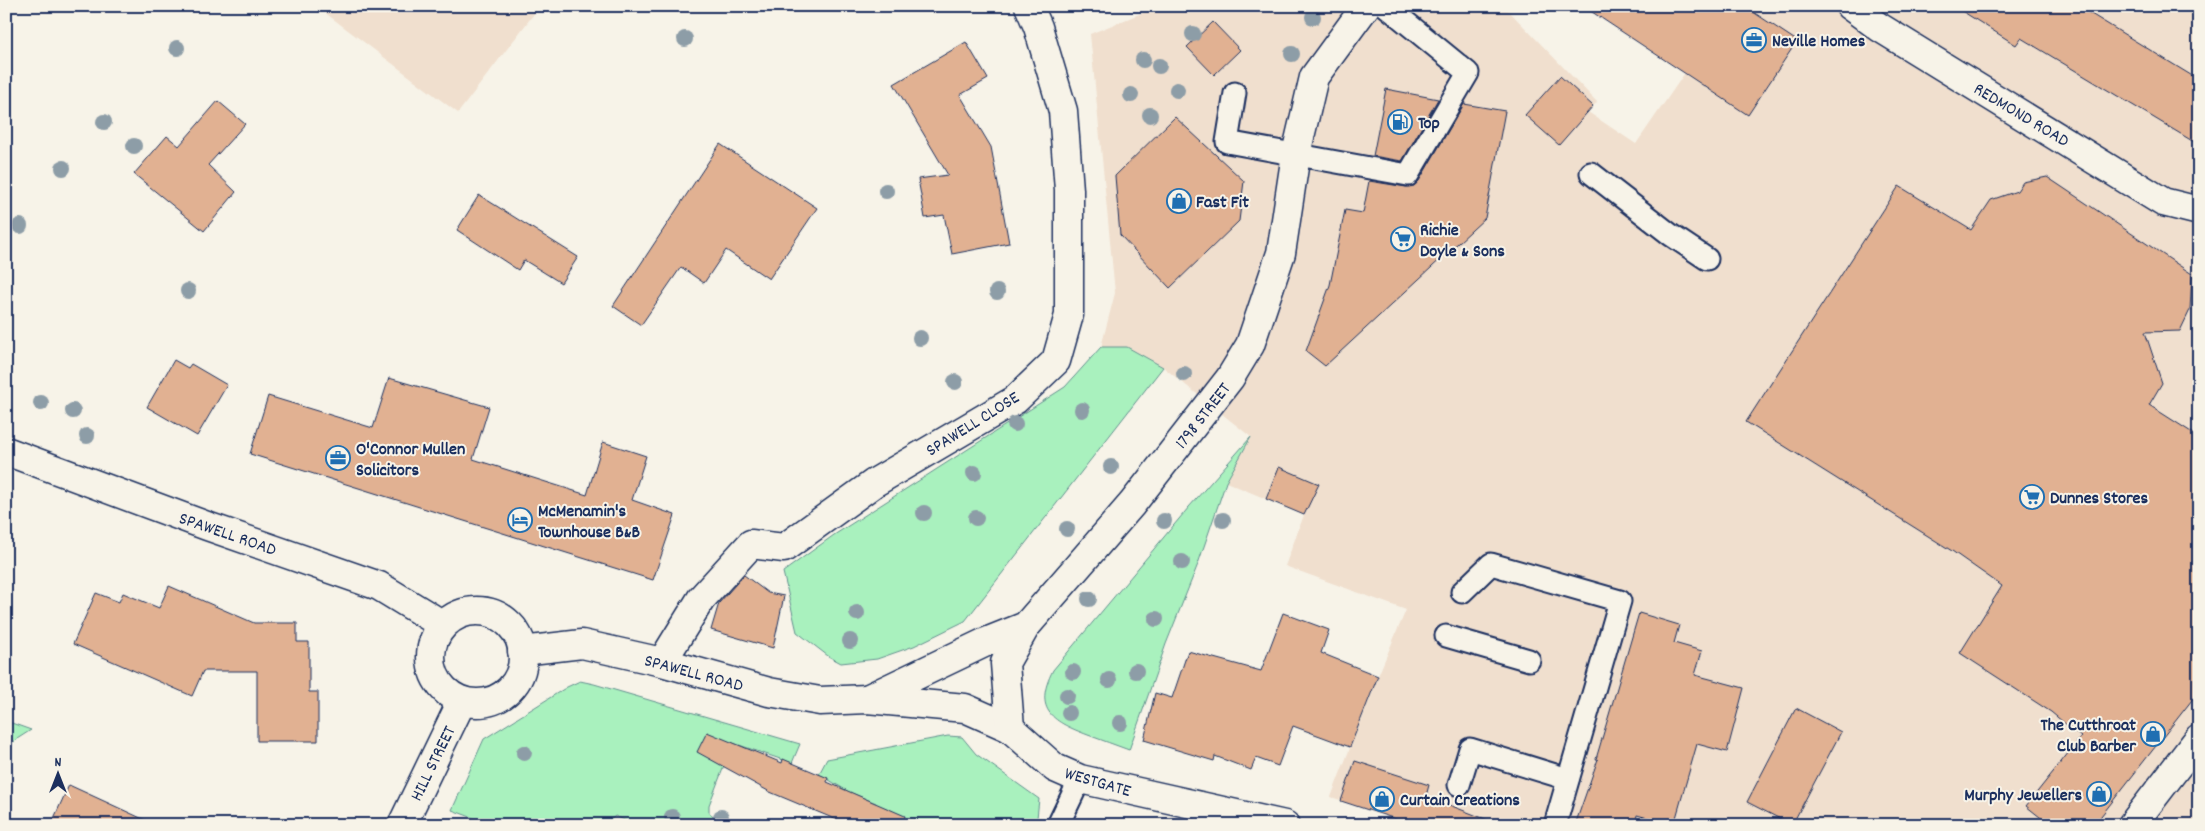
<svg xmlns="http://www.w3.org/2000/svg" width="2205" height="831" viewBox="0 0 2205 831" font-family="Dekko,sans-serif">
<rect width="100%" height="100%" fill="#f7f3e8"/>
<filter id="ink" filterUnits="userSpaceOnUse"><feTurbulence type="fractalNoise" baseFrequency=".02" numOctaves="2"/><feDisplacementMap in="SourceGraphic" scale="10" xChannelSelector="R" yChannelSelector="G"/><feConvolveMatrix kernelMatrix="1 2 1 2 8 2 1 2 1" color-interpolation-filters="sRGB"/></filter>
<g filter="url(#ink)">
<g fill="#f0dfce">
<polygon points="316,6 540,6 458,113"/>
<polygon points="1159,6 1504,6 1597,102 1588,112 1636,144 1731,6 2199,6 2199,825 1416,825 1331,797 1378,676 1406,610 1285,566 1304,515 1226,482 1251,437 1163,367 1127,347 1101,347 1115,293 1090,34"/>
</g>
<g fill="#a9f1be" stroke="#62908e">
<polygon points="1101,347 1127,347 1163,367 965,621 914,646 877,659 841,663 828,656 797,632 783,572 834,535 1065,387"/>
<path d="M1251,437L1226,482L1198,564L1166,644L1129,750C1115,745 1102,740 1088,735C1054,722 1032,711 1053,670L1189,507Z"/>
<polygon points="580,681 594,684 800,744 792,763 733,743 709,805 709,812 719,825 636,825 615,816 605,825 492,825 452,810 484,739 567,687"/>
<polygon points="6,721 31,730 6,746"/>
<polygon points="948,736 962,737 976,754 1039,799 1037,818 1039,825 924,825 873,810 876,803 849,792 819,774 827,759"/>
</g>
<g fill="#e1b192" stroke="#1b2f5e">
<polygon points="1583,6 1744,6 1797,41 1748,115"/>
<polygon points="1954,6 2078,6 2199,80 2199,145 2021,38 2016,45"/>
<polygon points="1213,22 1240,50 1214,75 1187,47"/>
<polygon points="966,42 988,79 960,95 991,147 1009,243 952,254 944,215 925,218 918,179 948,175 894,84"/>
<polygon points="1560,76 1593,106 1559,145 1525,115"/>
<polygon points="1386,89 1438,99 1402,161 1373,156"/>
<polygon points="218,101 245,124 208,165 236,192 204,231 134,174 167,136 179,146"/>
<polygon points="1464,104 1505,111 1485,218 1325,366 1306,351 1330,285 1345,210 1363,213 1369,181 1406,187 1414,186 1419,181"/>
<polygon points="1175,117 1244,181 1239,221 1170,288 1120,235 1115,176"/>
<polygon points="720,144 817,208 769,279 726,250 704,283 681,267 641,325 613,306"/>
<polygon points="2047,177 2192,274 2190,310 2180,331 2145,332 2162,383 2149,405 2199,437 2199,691 2094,825 2050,825 2026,806 2081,737 2051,712 1960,653 2002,586 1952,551 1746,422 1899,186 1971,230 1991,200 2017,191 2023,182"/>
<polygon points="479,195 578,257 561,283 524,260 518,270 457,230"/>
<polygon points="174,360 188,368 191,364 227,385 197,436 147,407"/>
<polygon points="389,378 489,407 473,459 587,495 603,442 646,456 632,500 675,515 653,580 250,454 268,396 373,428"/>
<polygon points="1279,467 1319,484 1304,515 1266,499"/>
<polygon points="744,575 768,593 784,596 773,648 711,630 719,603"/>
<polygon points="169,586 254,623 297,623 297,642 309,642 309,692 318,692 318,741 257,741 257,671 203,671 192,696 73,644 96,593 119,602 123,593 159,608"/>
<polygon points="1283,613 1329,630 1321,653 1378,676 1350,747 1293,726 1278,766 1256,758 1251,770 1215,756 1214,761 1144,740 1155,693 1172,698 1188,651 1261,671"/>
<polygon points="1639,613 1679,625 1674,643 1702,651 1695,675 1744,688 1727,752 1697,744 1674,825 1637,815 1635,825 1575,825 1598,759 1596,759"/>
<polygon points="1796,708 1841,732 1792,825 1747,802"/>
<polygon points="707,732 782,763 783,759 828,778 827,782 905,816 902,825 849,825 770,792 697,752"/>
<polygon points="1355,761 1429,785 1426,796 1493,822 1492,825 1414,825 1341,801"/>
<polygon points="69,785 156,825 51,825"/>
</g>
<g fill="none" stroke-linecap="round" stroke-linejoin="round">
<defs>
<g id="service">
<polyline points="1235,93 1227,142 1408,175 1468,73 1386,6"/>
<polyline points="1591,173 1671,235 1707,259"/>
<polyline points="1462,592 1491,564 1620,601 1555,825"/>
<polyline points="1446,636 1529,660"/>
<polyline points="1459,785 1470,749 1568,779"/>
<polyline points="1058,825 1080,779"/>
</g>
<polyline id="minor" points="662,662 701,599 751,544 784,548 874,483 1015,400 1056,361 1069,315 1069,190 1063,111 1038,27 1029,6"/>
<polyline id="tertiary" points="6,451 207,526 379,586 443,625"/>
<g id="secondary">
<polyline points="1850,6 1879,27 2163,202 2199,211"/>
<circle cx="477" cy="657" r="46"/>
<polyline points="522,651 582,644 662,662 769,692 820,701 867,699 965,708 1010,728 1055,768 1080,779 1285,825"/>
<polyline points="867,699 986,642 1026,626 1132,504 1230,378 1250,345 1281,253 1296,154 1314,77 1366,6"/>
<polyline points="1010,728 1005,663 1026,626"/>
<polyline points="402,825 462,701"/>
<polyline points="2132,825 2199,738"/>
</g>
</defs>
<use href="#service" stroke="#1b2f5e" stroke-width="25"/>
<use href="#minor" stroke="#1b2f5e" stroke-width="31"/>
<use href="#tertiary" stroke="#1b2f5e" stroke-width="31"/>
<use href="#secondary" stroke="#1b2f5e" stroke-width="31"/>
<use href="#service" stroke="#f7f3e8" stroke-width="21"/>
<use href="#minor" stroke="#f7f3e8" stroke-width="28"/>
<use href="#tertiary" stroke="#f7f3e8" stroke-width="28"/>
<use href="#secondary" stroke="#f7f3e8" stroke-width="28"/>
</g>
<g fill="#8d9da7">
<circle cx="1313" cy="17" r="8"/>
<circle cx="1193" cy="34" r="8"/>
<circle cx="685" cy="39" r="8"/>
<circle cx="177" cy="48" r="8"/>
<circle cx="1292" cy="54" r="8"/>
<circle cx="1143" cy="60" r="8"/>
<circle cx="1159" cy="66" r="8"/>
<circle cx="1177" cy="90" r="8"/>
<circle cx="1131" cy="95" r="8"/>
<circle cx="1150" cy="115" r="8"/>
<circle cx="104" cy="122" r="8"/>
<circle cx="134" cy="146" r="8"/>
<circle cx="63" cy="168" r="8"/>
<circle cx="886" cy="191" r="8"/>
<circle cx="20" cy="226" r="8"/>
<circle cx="188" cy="291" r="8"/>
<circle cx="997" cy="292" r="8"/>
<circle cx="920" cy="338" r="8"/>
<circle cx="1184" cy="374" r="8"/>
<circle cx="955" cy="382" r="8"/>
<circle cx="41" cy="403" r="8"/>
<circle cx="1082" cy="410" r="8"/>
<circle cx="73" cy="411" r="8"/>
<circle cx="1015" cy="424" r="8"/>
<circle cx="87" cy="436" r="8"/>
<circle cx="1111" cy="467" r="8"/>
<circle cx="974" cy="473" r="8"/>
<circle cx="924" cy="513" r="8"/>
<circle cx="976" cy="518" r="8"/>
<circle cx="1223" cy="520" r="8"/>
<circle cx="1164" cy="521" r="8"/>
<circle cx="1067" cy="529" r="8"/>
<circle cx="1182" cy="562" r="8"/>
<circle cx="1089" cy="599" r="8"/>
<circle cx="857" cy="613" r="8"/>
<circle cx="1156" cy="619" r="8"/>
<circle cx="850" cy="641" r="8"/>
<circle cx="1136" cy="671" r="8"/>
<circle cx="1073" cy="672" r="8"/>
<circle cx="1109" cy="680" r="8"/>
<circle cx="1067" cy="696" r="8"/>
<circle cx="1069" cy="713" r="8"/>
<circle cx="1120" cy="723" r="8"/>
<circle cx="524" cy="753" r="8"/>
<circle cx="672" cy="817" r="8"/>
<circle cx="721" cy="817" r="8"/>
</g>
</g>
<defs>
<symbol id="office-ring" viewBox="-11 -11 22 22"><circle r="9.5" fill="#f7f3e8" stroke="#1f6fb2" stroke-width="1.5"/><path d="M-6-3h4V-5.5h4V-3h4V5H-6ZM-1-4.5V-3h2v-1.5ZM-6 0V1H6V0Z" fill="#1f6fb2"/></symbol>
<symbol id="fuel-ring" viewBox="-11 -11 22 22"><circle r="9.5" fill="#f7f3e8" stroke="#1f6fb2" stroke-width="1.5"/><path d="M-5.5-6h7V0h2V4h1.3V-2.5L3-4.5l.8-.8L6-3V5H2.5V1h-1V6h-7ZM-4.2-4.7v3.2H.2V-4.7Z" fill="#1f6fb2"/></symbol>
<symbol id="shop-ring" viewBox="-11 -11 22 22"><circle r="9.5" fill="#f7f3e8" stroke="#1f6fb2" stroke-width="1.5"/><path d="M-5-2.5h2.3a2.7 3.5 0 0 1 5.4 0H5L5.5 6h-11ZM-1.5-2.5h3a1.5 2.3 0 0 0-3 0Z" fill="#1f6fb2"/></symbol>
<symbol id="supermarket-ring" viewBox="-11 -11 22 22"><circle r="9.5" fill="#f7f3e8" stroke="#1f6fb2" stroke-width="1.5"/><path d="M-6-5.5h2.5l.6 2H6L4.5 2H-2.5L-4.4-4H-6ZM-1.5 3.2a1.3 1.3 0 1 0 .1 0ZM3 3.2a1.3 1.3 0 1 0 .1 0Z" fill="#1f6fb2"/></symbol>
<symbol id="hotel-ring" viewBox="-11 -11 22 22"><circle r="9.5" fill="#f7f3e8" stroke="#1f6fb2" stroke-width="1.5"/><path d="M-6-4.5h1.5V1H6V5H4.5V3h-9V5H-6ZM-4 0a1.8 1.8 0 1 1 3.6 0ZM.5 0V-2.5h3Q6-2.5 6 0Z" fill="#1f6fb2"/></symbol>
</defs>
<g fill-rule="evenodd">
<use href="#office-ring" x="1740" y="26" width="28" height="28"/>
<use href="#fuel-ring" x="1386" y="108" width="28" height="28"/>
<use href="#shop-ring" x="1165" y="187" width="28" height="28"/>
<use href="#supermarket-ring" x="1389" y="225" width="28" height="28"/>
<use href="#office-ring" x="324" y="444" width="28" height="28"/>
<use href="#supermarket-ring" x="2018" y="483" width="28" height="28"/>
<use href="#hotel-ring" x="506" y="506" width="28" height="28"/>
<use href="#shop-ring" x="2139" y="720" width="28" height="28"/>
<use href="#shop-ring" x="2085" y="780" width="28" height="28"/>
<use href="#shop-ring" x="1368" y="785" width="28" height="28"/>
</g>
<g text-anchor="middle" stroke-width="4" stroke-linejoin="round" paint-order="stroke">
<g font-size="18" font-weight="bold" fill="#1b2f5e" stroke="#f7f3e8" text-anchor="start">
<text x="1772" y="46">Neville Homes</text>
<text x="1418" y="128">Top</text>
<text x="1196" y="207">Fast Fit</text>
<text x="1420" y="235">Richie<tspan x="1420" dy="21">Doyle &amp; Sons</tspan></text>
<text x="356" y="454">O'Connor Mullen<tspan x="356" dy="21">Solicitors</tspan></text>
<text x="2050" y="503">Dunnes Stores</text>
<text x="538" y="516">McMenamin's<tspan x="538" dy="21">Townhouse B&amp;B</tspan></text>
<text x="2136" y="730" text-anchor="end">The Cutthroat<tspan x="2136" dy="21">Club Barber</tspan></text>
<text x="2082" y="800" text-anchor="end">Murphy Jewellers</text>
<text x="1400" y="805">Curtain Creations</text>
</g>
<g font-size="18" fill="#1b2f5e" stroke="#f7f3e8">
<text transform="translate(2022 114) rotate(31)" y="6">REDMOND ROAD</text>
<text transform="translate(1202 415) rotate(-52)" y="6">1798 STREET</text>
<text transform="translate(972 423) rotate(-32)" y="6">SPAWELL CLOSE</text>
<text transform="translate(228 533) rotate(19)" y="6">SPAWELL ROAD</text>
<text transform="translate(694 672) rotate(15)" y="6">SPAWELL ROAD</text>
<text transform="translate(432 763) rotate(-64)" y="6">HILL STREET</text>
<text transform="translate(1098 781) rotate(16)" y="6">WESTGATE</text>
</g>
</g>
<rect width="2205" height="831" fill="none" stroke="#f7f3e8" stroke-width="25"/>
<rect x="12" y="12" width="2180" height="806" fill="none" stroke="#1b2f5e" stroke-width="2" filter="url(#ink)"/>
<g transform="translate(58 774)" stroke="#f7f3e8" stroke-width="4" paint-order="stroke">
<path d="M0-4L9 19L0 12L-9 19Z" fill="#1b2f5e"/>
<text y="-8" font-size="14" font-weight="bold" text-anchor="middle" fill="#1b2f5e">N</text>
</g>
</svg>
